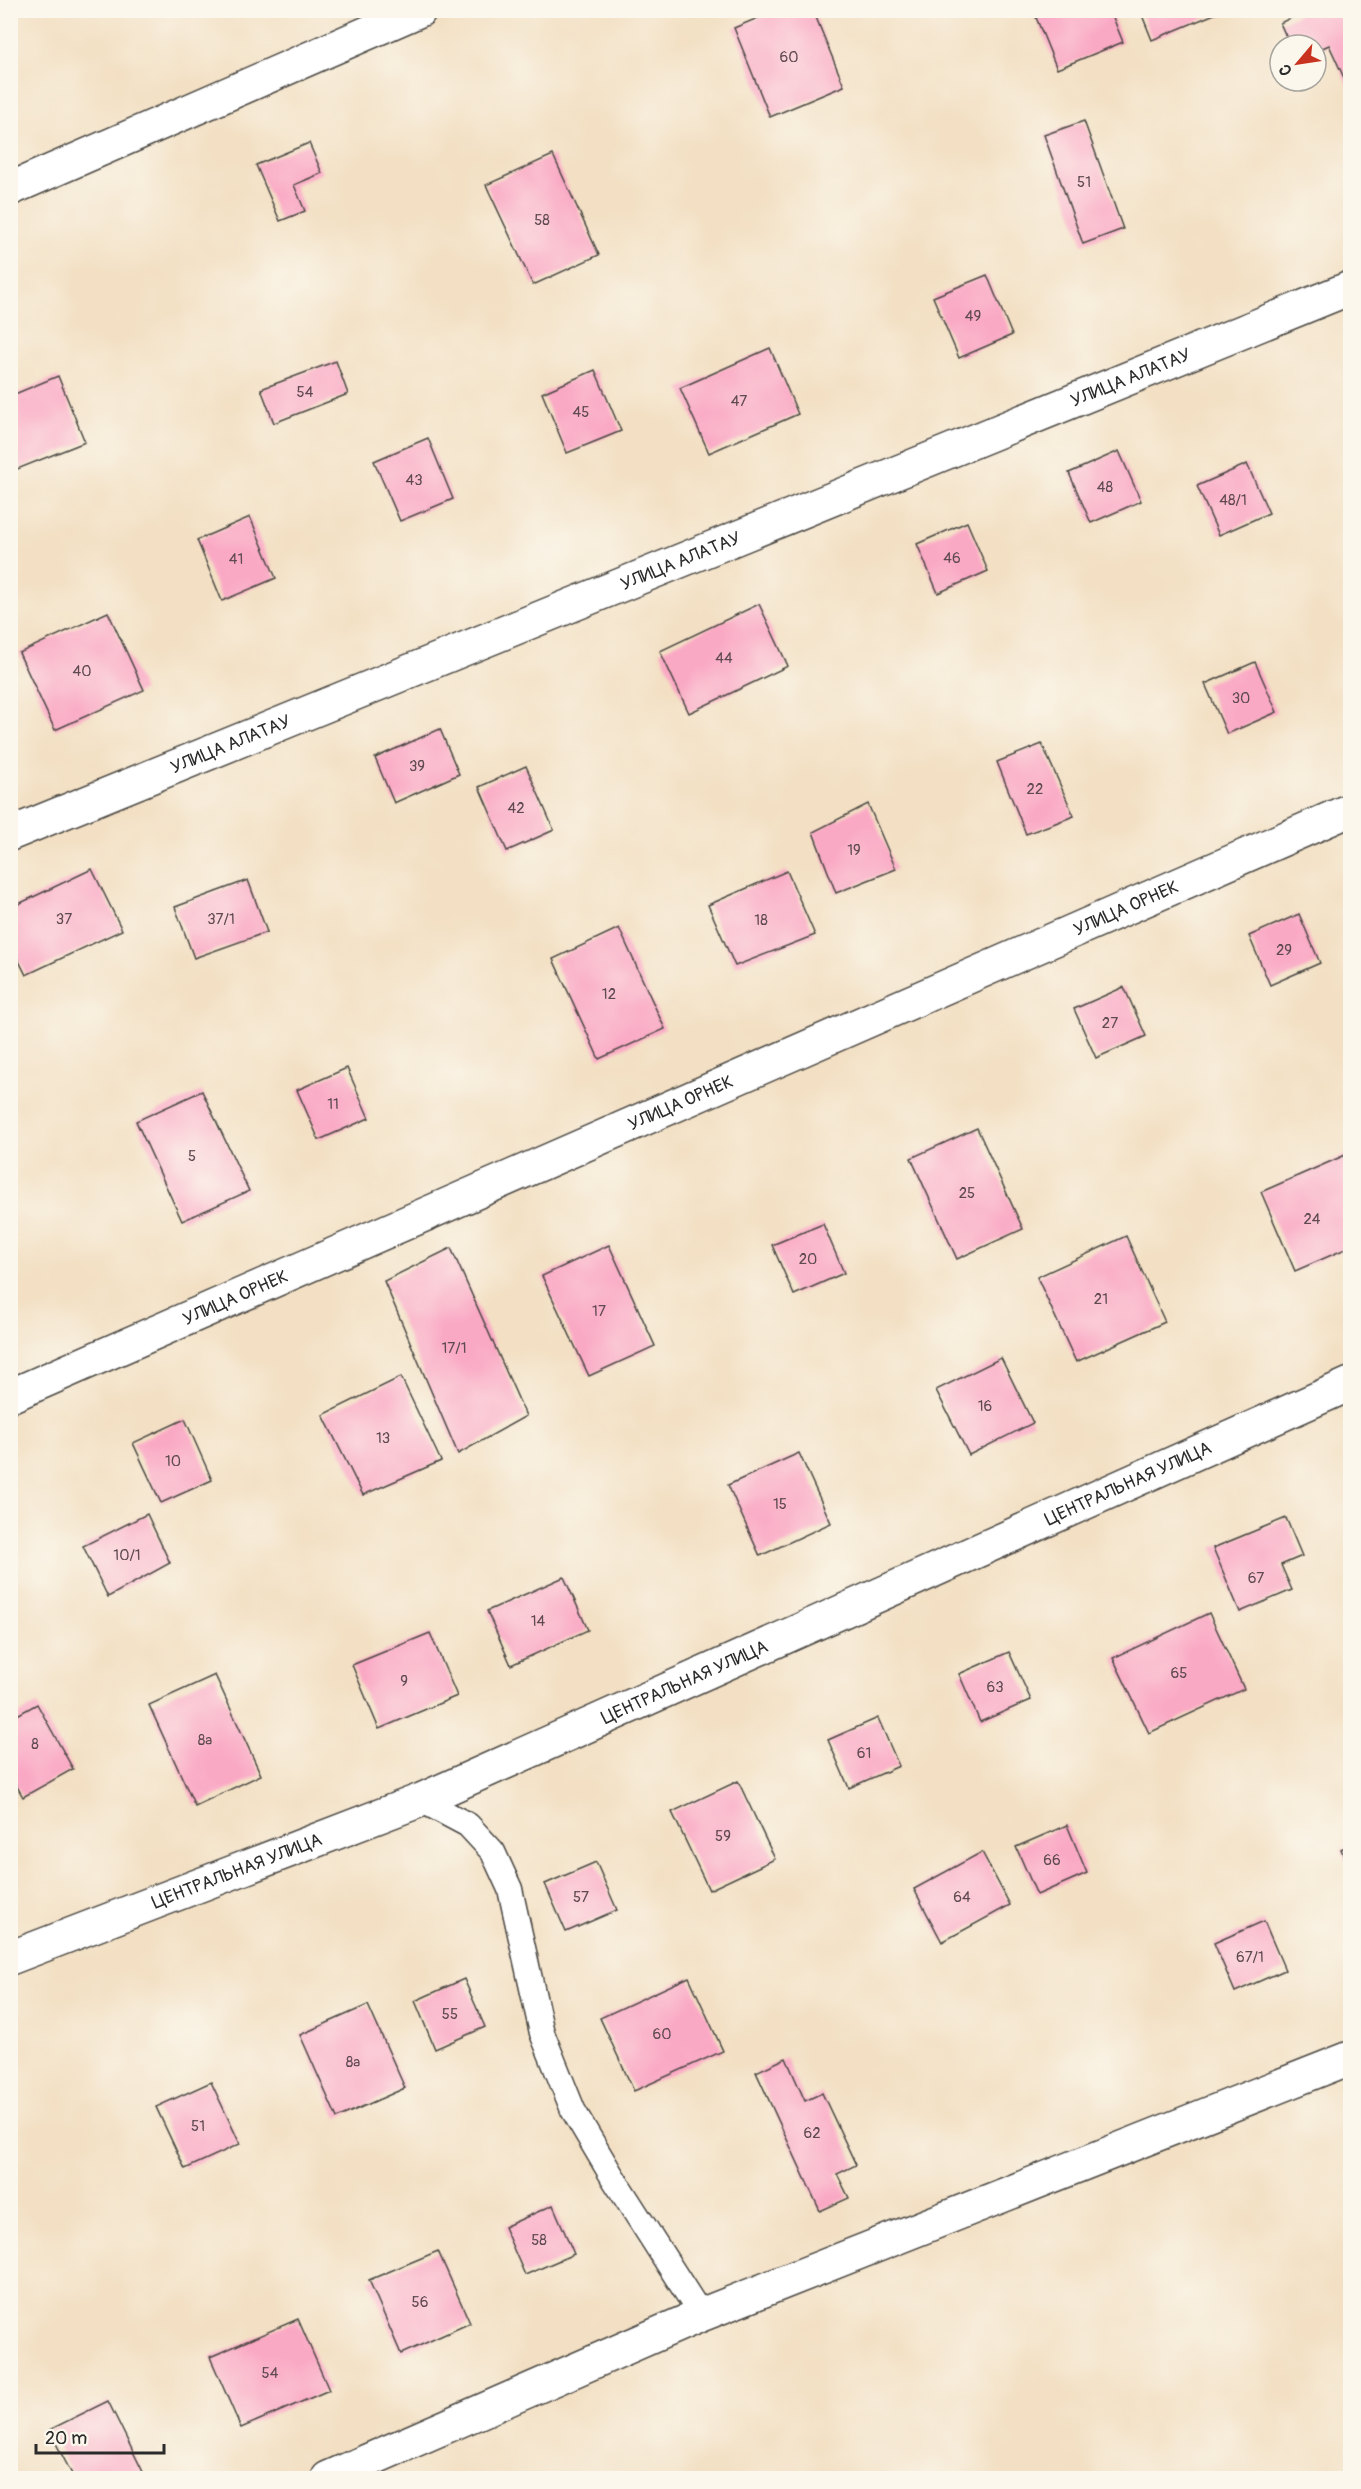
<svg xmlns="http://www.w3.org/2000/svg" width="1361" height="2489" viewBox="0 0 1361 2489" font-family="Pangolin,sans-serif">
<rect width="100%" height="100%" fill="#fbf7ec"/>
<filter id="ink" filterUnits="userSpaceOnUse"><feTurbulence type="fractalNoise" baseFrequency=".0167" numOctaves="2"/><feDisplacementMap in="SourceGraphic" scale="12" xChannelSelector="R" yChannelSelector="G"/><feConvolveMatrix kernelMatrix="1 2 1 2 8 2 1 2 1" color-interpolation-filters="sRGB"/></filter>
<filter id="wash" filterUnits="userSpaceOnUse"><feTurbulence type="fractalNoise" baseFrequency=".008" numOctaves="4" result="noise"/><feDisplacementMap in="SourceGraphic" scale="24" xChannelSelector="R" yChannelSelector="G"/><feGaussianBlur stdDeviation="1.35" result="paint"/><feColorMatrix in="noise" values="0 0 0 0 0 0 0 0 0 0 0 0 0 0 0 0 0 1.4 0 .05"/><feComposite in="paint" operator="in"/></filter>
<g filter="url(#wash)">
<rect width="100%" height="100%" fill="#f3e0c4"/>
<g id="blocks">
<g fill="#faa9c5">
<polygon points="777,10 813,10 844,86 770,117 734,28"/>
<polygon points="924,10 950,10 950,11 928,19"/>
<polygon points="1033,10 1110,10 1123,42 1057,69"/>
<polygon points="1140,10 1222,10 1222,11 1152,40"/>
<polygon points="1307,10 1350,10 1350,91 1329,45 1316,51 1316,45 1290,45 1280,23"/>
<polygon points="1084,121 1123,229 1083,244 1044,135"/>
<polygon points="309,143 322,173 294,185 305,211 280,221 256,165"/>
<polygon points="553,155 599,255 533,285 486,185"/>
<polygon points="987,275 1012,335 959,358 933,297"/>
<polygon points="770,348 798,414 709,453 680,388"/>
<polygon points="336,361 348,394 274,423 261,389"/>
<polygon points="595,370 621,431 567,453 542,393"/>
<polygon points="58,376 85,442 10,472 10,396"/>
<polygon points="428,438 453,499 400,521 374,461"/>
<polygon points="1119,451 1141,501 1091,523 1069,473"/>
<polygon points="1247,464 1269,513 1219,535 1197,486"/>
<polygon points="250,517 276,578 222,601 197,540"/>
<polygon points="967,522 988,571 938,593 917,544"/>
<polygon points="759,604 788,666 689,713 660,651"/>
<polygon points="108,612 144,690 55,730 19,653"/>
<polygon points="1255,662 1277,712 1227,734 1205,684"/>
<polygon points="440,729 459,774 394,803 375,758"/>
<polygon points="1042,744 1074,816 1026,834 997,762"/>
<polygon points="526,766 554,830 507,851 479,787"/>
<polygon points="868,804 896,869 836,893 813,832"/>
<polygon points="92,869 122,930 26,975 10,943 10,908"/>
<polygon points="787,871 815,935 735,966 708,905"/>
<polygon points="248,880 267,932 194,958 175,907"/>
<polygon points="1299,914 1320,963 1270,985 1249,936"/>
<polygon points="619,928 665,1029 599,1059 553,959"/>
<polygon points="1124,987 1146,1036 1096,1058 1074,1009"/>
<polygon points="347,1068 369,1118 319,1140 297,1090"/>
<polygon points="202,1091 249,1191 182,1221 136,1121"/>
<polygon points="977,1128 1023,1229 957,1259 911,1158"/>
<polygon points="1350,1153 1350,1247 1295,1271 1261,1192"/>
<polygon points="823,1224 844,1273 794,1295 772,1245"/>
<polygon points="1126,1236 1165,1322 1076,1362 1037,1277"/>
<polygon points="609,1245 655,1346 589,1376 542,1276"/>
<polygon points="451,1248 526,1416 458,1454 384,1281"/>
<polygon points="1001,1358 1033,1423 969,1455 936,1390"/>
<polygon points="401,1377 441,1461 363,1495 323,1415"/>
<polygon points="185,1419 212,1480 161,1503 133,1443"/>
<polygon points="799,1453 831,1523 760,1556 728,1485"/>
<polygon points="147,1514 170,1563 108,1597 83,1546"/>
<polygon points="1286,1518 1302,1556 1281,1565 1292,1590 1240,1612 1213,1548"/>
<polygon points="564,1577 588,1630 511,1665 487,1611"/>
<polygon points="1209,1613 1244,1689 1149,1733 1113,1658"/>
<polygon points="430,1633 457,1696 379,1729 352,1665"/>
<polygon points="1009,1652 1031,1700 980,1722 959,1674"/>
<polygon points="215,1675 261,1775 195,1806 149,1705"/>
<polygon points="37,1704 73,1769 23,1797 10,1774 10,1719"/>
<polygon points="878,1718 899,1766 849,1788 828,1740"/>
<polygon points="738,1781 775,1859 709,1890 672,1812"/>
<polygon points="1067,1825 1087,1873 1037,1895 1016,1847"/>
<polygon points="1350,1845 1350,1871 1341,1849"/>
<polygon points="982,1852 1010,1905 942,1942 914,1889"/>
<polygon points="596,1862 617,1910 566,1932 545,1884"/>
<polygon points="1264,1921 1285,1970 1235,1992 1214,1943"/>
<polygon points="689,1977 723,2051 634,2091 600,2018"/>
<polygon points="464,1979 485,2027 435,2049 415,2001"/>
<polygon points="368,2005 405,2088 337,2118 300,2035"/>
<polygon points="786,2058 805,2101 822,2093 856,2165 837,2174 849,2198 820,2211 756,2072"/>
<polygon points="211,2082 240,2144 185,2169 156,2107"/>
<polygon points="553,2205 574,2254 525,2275 504,2227"/>
<polygon points="438,2251 470,2323 401,2354 369,2280"/>
<polygon points="298,2319 329,2390 241,2428 210,2357"/>
<polygon points="108,2401 146,2478 74,2478 49,2430"/>
</g>
</g>
</g>
<g filter="url(#ink)">
<use href="#blocks" fill-opacity="0" stroke="#494642" stroke-width="1.5"/>
<g fill="none" stroke-linecap="round" stroke-linejoin="round">
<defs>
<polyline id="lane" points="421,1800 468,1825 493,1852 510,1889 542,2033 573,2110 612,2176 701,2315"/>
<g id="street">
<polyline points="10,189 420,10"/>
<path id="s1" d="M10,834L1350,288"/>
<path id="s2" d="M10,1396L1350,810"/>
<path id="s3" d="M10,1958L421,1800L1350,1384"/>
<polyline points="328,2478 701,2315 1350,2058"/>
</g>
</defs>
<use href="#lane" stroke="#494642" stroke-width="27"/>
<use href="#street" stroke="#494642" stroke-width="36"/>
<use href="#lane" stroke="#fff" stroke-width="24"/>
<use href="#street" stroke="#fff" stroke-width="33"/>
</g>
</g>
<g text-anchor="middle" stroke-width="4.5" stroke-linejoin="round" paint-order="stroke">
<g font-size="15" fill="#5f4a52">
<text x="789" y="62">60</text>
<text x="1084" y="187">51</text>
<text x="542" y="225">58</text>
<text x="973" y="321">49</text>
<text x="305" y="397">54</text>
<text x="739" y="406">47</text>
<text x="581" y="417">45</text>
<text x="414" y="485">43</text>
<text x="1105" y="492">48</text>
<text x="1233" y="505">48/1</text>
<text x="952" y="563">46</text>
<text x="236" y="564">41</text>
<text x="724" y="663">44</text>
<text x="82" y="676">40</text>
<text x="1241" y="703">30</text>
<text x="417" y="771">39</text>
<text x="1035" y="794">22</text>
<text x="516" y="813">42</text>
<text x="854" y="855">19</text>
<text x="64" y="924">37</text>
<text x="221" y="924">37/1</text>
<text x="761" y="925">18</text>
<text x="1284" y="955">29</text>
<text x="609" y="999">12</text>
<text x="1110" y="1028">27</text>
<text x="333" y="1109">11</text>
<text x="192" y="1161">5</text>
<text x="967" y="1198">25</text>
<text x="1312" y="1224">24</text>
<text x="808" y="1264">20</text>
<text x="1101" y="1304">21</text>
<text x="599" y="1316">17</text>
<text x="454" y="1353">17/1</text>
<text x="985" y="1411">16</text>
<text x="383" y="1443">13</text>
<text x="173" y="1466">10</text>
<text x="780" y="1509">15</text>
<text x="127" y="1560">10/1</text>
<text x="1256" y="1583">67</text>
<text x="538" y="1626">14</text>
<text x="1179" y="1678">65</text>
<text x="404" y="1686">9</text>
<text x="995" y="1692">63</text>
<text x="205" y="1745">8а</text>
<text x="35" y="1749">8</text>
<text x="864" y="1758">61</text>
<text x="723" y="1841">59</text>
<text x="1052" y="1865">66</text>
<text x="581" y="1902">57</text>
<text x="962" y="1902">64</text>
<text x="1250" y="1962">67/1</text>
<text x="450" y="2019">55</text>
<text x="662" y="2039">60</text>
<text x="353" y="2067">8а</text>
<text x="198" y="2131">51</text>
<text x="812" y="2138">62</text>
<text x="539" y="2245">58</text>
<text x="420" y="2307">56</text>
<text x="270" y="2378">54</text>
</g>
<g font-size="18" fill="#2b2b2b" stroke="#fbf7ec">
<text dy="6" stroke="none"><textPath href="#s1" startOffset="1210">УЛИЦА АЛАТАУ</textPath></text>
<text dy="6" stroke="none"><textPath href="#s1" startOffset="724">УЛИЦА АЛАТАУ</textPath></text>
<text dy="6" stroke="none"><textPath href="#s1" startOffset="238">УЛИЦА АЛАТАУ</textPath></text>
<text dy="6" stroke="none"><textPath href="#s2" startOffset="1218">УЛИЦА ОРНЕК</textPath></text>
<text dy="6" stroke="none"><textPath href="#s2" startOffset="732">УЛИЦА ОРНЕК</textPath></text>
<text dy="6" stroke="none"><textPath href="#s2" startOffset="246">УЛИЦА ОРНЕК</textPath></text>
<text dy="6" stroke="none"><textPath href="#s3" startOffset="1215">ЦЕНТРАЛЬНАЯ УЛИЦА</textPath></text>
<text dy="6" stroke="none"><textPath href="#s3" startOffset="729">ЦЕНТРАЛЬНАЯ УЛИЦА</textPath></text>
<text dy="6" stroke="none"><textPath href="#s3" startOffset="243">ЦЕНТРАЛЬНАЯ УЛИЦА</textPath></text>
</g>
</g>
<rect width="1361" height="2489" fill="none" stroke="#fbf7ec" stroke-width="36"/>
<g transform="translate(1298 63) rotate(241)"><circle r="28" fill="#fbf7ec" stroke="#a8a59f" stroke-width="1.5"/>
<path d="M0-4.5L10 22L0 15L-10 22Z" fill="#c8321e"/>
<text y="-9" font-size="16" font-weight="bold" text-anchor="middle" fill="#2b2b2b">С</text>
</g>
<path d="M36 2444v9h128v-9" fill="none" stroke="#2b2b2b" stroke-width="3"/>
<text x="45" y="2444" font-size="18" fill="#2b2b2b" stroke="#fbf7ec" stroke-width="4.5" paint-order="stroke">20 m</text>
</svg>
